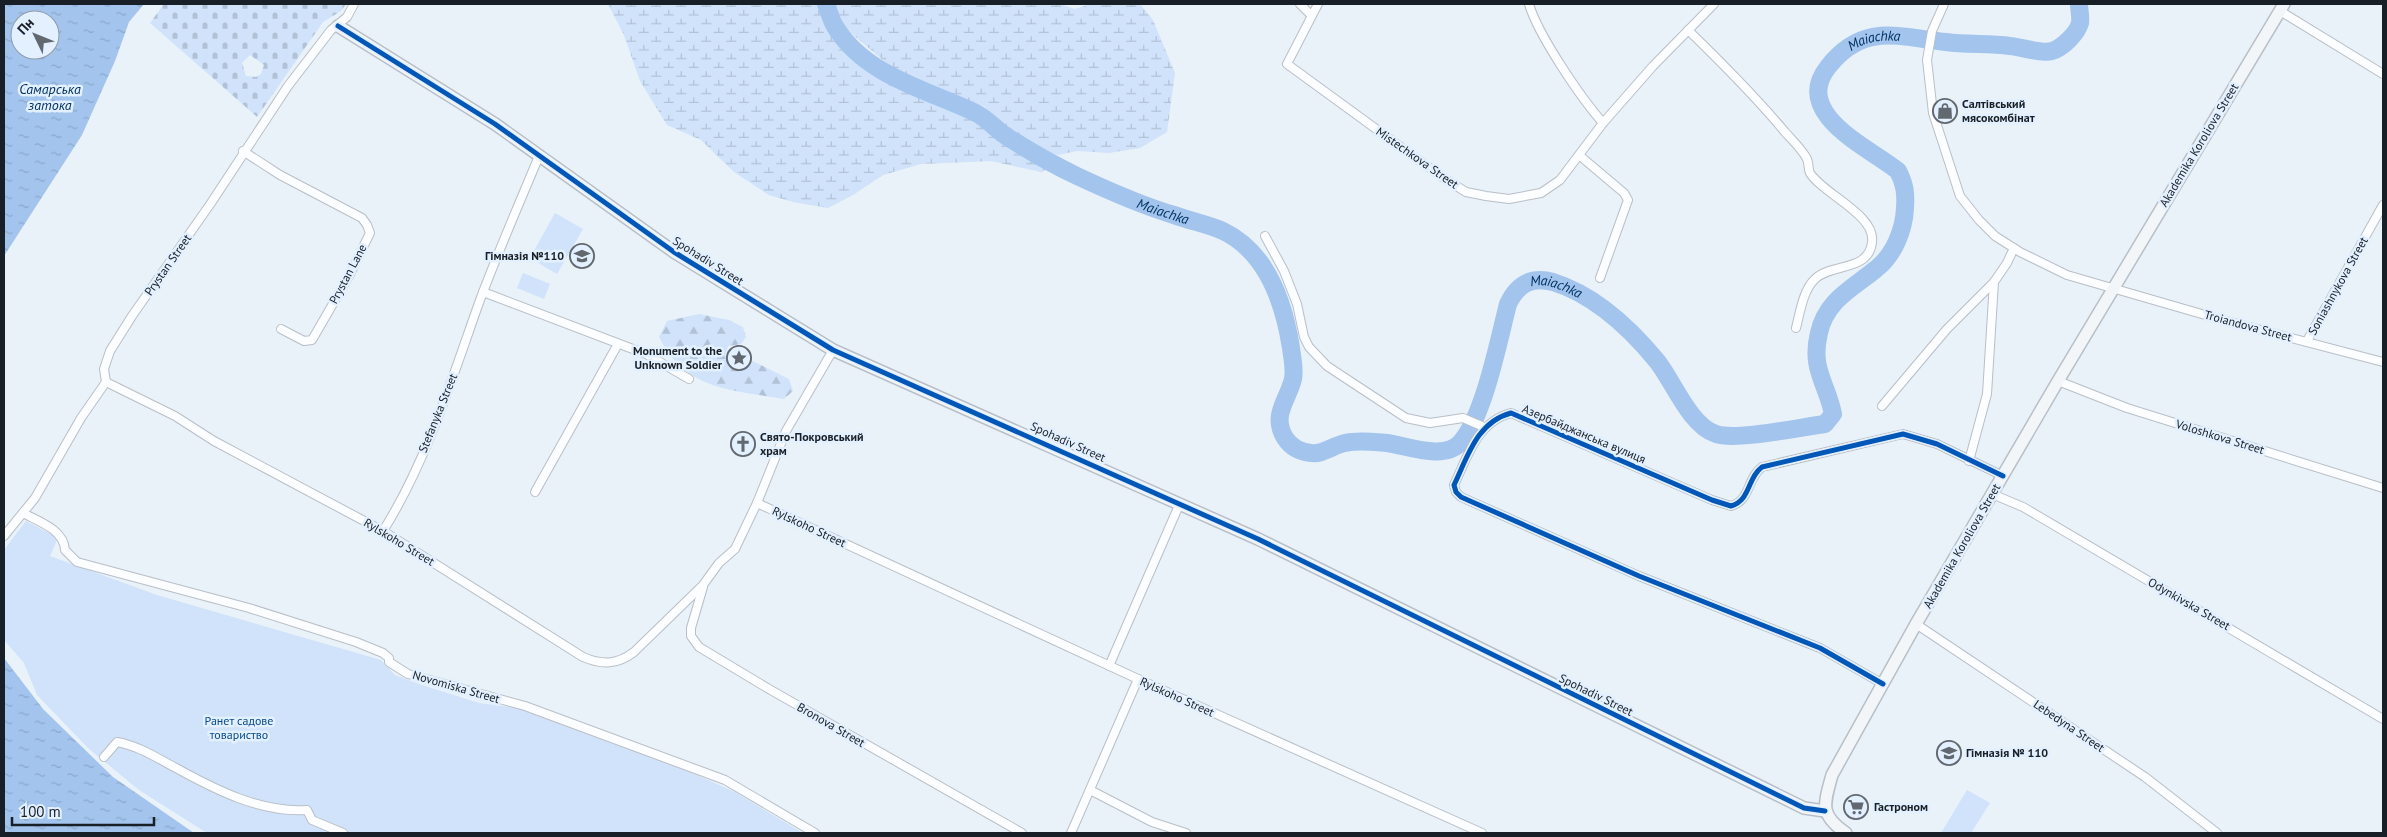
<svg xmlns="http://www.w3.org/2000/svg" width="2387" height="837" viewBox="0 0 2387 837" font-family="'PT Sans',sans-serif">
<defs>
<pattern id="forest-firs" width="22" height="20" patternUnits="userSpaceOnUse" patternTransform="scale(1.25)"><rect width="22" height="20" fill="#d0e3fa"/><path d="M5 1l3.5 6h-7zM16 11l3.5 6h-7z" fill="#b2c2d6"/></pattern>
<pattern id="wetland-marsh" width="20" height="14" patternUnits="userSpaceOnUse" patternTransform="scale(1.25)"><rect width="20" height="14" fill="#d0e3fa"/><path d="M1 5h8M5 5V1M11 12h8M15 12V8" fill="none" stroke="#b2c2d6"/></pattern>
<pattern id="cemetery-stones" width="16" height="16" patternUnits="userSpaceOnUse" patternTransform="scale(1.25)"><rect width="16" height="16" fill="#d0e3fa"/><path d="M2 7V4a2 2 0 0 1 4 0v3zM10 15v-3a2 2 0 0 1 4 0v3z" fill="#b2c2d6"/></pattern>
<pattern id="water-ripples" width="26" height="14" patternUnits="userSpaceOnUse" patternTransform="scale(1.25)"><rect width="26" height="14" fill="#a2c4ed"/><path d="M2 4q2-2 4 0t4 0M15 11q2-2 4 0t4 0" fill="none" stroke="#8ba8cb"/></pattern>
</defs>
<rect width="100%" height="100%" fill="#e9f1f9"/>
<path fill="url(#forest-firs)" d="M699,314L729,320L743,327L746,337L741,344L728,346L725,355L732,363L753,361L789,379L793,391L784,399C732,390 685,390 659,337L667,321Z"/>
<g fill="url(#wetland-marsh)">
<path d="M608,4H819C825,43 866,72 900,89C918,98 940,99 957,109C990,127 1017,151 1050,168L1041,172L991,161L921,164L883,175L853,195L828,208L793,202L769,195L734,172L701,140L667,125L640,81L624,35Z"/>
<polygon points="831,4 1060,4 1075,9 1091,4 1140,4 1153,20 1175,73 1167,132 1140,148 1109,153 1077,151 1058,155 1041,150 1003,128 985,107 897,72 845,28"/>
</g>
<path fill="url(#cemetery-stones)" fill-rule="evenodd" d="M164,4H346L341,11L323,22L257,117L150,23ZM250,55L264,65L261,74L256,77L246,76L242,63Z"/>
<g fill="#d0e3fa">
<polygon points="555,213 583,229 557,274 530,258"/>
<polygon points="523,273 550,284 544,299 517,288"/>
<polygon points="26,521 58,538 50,556 157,595 381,660 395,675 419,684 479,703 517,708 683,769 733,791 803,833 207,833 139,790 88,748 37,695 24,663 4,640 4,550"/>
<polygon points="1967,790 1990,803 1971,833 1941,833"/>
</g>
<g fill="url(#water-ripples)" fill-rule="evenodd">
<path d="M4,4H144L129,22L115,61L82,135L4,256ZM20,20H50V50H20Z"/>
<polygon points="4,658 43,709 113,777 194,833 4,833"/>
</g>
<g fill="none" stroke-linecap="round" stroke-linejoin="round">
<path stroke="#a2c4ed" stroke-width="18" id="s1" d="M826,4C829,11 831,21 836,28C866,76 928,90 976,113C988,119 997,131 1009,138C1031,152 1054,165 1077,176C1109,191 1140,205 1174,215C1190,221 1207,224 1223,231C1267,252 1284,303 1291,348C1292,357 1295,369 1293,379C1288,400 1271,415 1285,438C1291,447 1300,452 1311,453C1322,455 1334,445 1345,443C1358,440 1374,442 1387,443C1408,446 1445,461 1461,442C1484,416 1499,339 1508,304C1517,285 1531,276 1553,282C1595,295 1629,327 1657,361C1673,381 1690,426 1716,434C1736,441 1801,427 1825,424L1833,414C1827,383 1810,369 1819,333C1826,300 1853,288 1876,269C1894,255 1904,230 1905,208C1906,194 1905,184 1898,171C1870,148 1791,114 1828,67C1863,22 1899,37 1946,42C1967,45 1989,43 2010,46C2022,47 2041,54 2052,51C2062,48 2077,34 2080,23C2081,17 2079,9 2079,4"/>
<defs>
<g id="street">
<polyline points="1300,4 1311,15"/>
<polyline points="1318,4 1287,64 1442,177 1466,192 1486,196 1509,199 1541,193 1560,180 1603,123 1653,66 1714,4"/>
<path d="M1529,4C1538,35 1581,98 1603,123"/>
<polyline points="1944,4 1932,31 1927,60 1933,113 1960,196 1979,220 1995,236 2020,252 2067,275 2219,319 2383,362"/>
<polyline points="2280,11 2383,74"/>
<path d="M1688,30C1722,63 1755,96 1785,132C1792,140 1802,149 1807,159C1809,163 1808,169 1810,173C1823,194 1876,215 1872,242C1869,272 1831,263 1815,279C1803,290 1800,313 1796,328"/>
<polyline points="243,151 280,175 362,218 367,225 370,233 349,276 312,340 304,341 281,329"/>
<polyline points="1579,155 1624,193 1628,200 1600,278"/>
<polyline points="1265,236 1284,271 1297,304 1304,337 1309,347 1327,366 1406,418 1430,423 1463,418 1484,427"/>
<polyline points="483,292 646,354 689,379"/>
<polyline points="2307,341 2383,205"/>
<polyline points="2058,381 2127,408 2383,488"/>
<path d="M106,382L175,416L214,441L383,531L583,657C602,665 617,665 634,652L703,585L719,563L735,549L757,503L786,431L833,350"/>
<polyline points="1882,406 1947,329 1994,282"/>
<polyline points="1969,461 1987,394 1994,282 2007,263 2014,248"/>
<polyline points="535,492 618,344"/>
<polyline points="1992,494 2023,507 2383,719"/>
<polyline points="757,503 1138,679 1482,833"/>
<path d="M23,513C40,522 64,530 65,550L77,562L249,608L356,642L383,653L389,658V662L408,674L525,706L725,780L815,833"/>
<path d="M383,531C427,461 452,378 480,300C498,252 519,204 539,156"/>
<polyline points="4,536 35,498 81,418 106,382 104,369 110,351 132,316 211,203 288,86 331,30 347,17 354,4"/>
<polyline points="703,587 691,628 691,636 699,647 769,689 1022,833"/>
<polyline points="1916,624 2145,777 2217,833"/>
<polyline points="1109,666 1180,503"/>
<path d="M1883,684L1820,648L1639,576L1461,497L1456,492L1454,485C1468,456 1477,422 1511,413L1712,500L1731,506C1751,500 1747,478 1762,467L1903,434L1937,444L2003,476"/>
<path d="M104,757L117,742C139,746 157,758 176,768C216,790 261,813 307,810L312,820L343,833"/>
<polyline points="1090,790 1152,822 1186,833"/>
<polyline points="1071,833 1138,679"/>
</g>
<g id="secondary">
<polyline points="338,26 495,124 674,252 833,350 1258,539 1804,808 1825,811"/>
<path d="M1846,833C1819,815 1824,804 1832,775L1916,624L2058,381L2284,4"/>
</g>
</defs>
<use href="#street" stroke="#b9bfc6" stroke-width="10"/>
<use href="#secondary" stroke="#b9bfc6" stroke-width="14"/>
<use href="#street" stroke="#fcfdfe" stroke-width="8"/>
<use href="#secondary" stroke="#f3f6f9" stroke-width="11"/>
<defs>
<g id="cycleway">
<polyline points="338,26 495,124 674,252 833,350 1258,539 1804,808 1825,811"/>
<path d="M1883,684L1820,648L1639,576L1461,497L1456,492L1454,485C1468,456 1477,422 1511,413L1712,500L1731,506C1751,500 1747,478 1762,467L1903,434L1937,444L2003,476"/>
</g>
</defs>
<use href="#cycleway" stroke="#e3f0ff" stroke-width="8"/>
<use href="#cycleway" stroke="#0057b8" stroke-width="5"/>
</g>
<defs>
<symbol id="shop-ring" viewBox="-11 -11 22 22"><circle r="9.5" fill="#e3f0ff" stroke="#626870" stroke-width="1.5"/><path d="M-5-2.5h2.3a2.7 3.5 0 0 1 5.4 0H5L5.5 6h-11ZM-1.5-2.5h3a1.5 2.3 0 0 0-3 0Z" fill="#626870"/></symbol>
<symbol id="school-ring" viewBox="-11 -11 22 22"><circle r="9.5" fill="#e3f0ff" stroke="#626870" stroke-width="1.5"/><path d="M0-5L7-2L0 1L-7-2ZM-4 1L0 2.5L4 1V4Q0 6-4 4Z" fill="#626870"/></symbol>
<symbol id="sight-ring" viewBox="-11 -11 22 22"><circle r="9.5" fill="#e3f0ff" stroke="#626870" stroke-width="1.5"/><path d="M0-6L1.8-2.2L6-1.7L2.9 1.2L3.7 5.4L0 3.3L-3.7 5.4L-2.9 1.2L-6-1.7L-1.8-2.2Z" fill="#626870"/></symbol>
<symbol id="church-ring" viewBox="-11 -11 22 22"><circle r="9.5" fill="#e3f0ff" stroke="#626870" stroke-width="1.5"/><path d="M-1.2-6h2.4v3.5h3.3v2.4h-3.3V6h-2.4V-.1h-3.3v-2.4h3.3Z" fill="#626870"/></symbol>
<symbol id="supermarket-ring" viewBox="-11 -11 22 22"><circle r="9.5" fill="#e3f0ff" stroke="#626870" stroke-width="1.5"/><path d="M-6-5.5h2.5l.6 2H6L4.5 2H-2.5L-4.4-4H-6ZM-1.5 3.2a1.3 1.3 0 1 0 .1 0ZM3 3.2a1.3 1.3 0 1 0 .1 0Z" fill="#626870"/></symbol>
</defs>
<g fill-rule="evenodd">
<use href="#shop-ring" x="1931" y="97" width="28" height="28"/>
<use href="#school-ring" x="568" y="242" width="28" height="28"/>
<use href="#sight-ring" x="725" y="344" width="28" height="28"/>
<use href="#church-ring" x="729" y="430" width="28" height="28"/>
<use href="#school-ring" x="1935" y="739" width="28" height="28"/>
<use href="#supermarket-ring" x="1842" y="793" width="28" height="28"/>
</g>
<g text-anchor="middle" stroke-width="5" stroke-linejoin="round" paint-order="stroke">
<g font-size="12" font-weight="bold" fill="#191f26" stroke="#e3f0ff" text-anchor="start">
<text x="1962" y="108">Салтівський<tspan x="1962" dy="14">мясокомбінат</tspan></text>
<text x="564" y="260" text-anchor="end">Гімназія №110</text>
<text x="722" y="355" text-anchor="end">Monument to the<tspan x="722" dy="14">Unknown Soldier</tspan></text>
<text x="760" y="441">Свято-Покровський<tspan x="760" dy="14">храм</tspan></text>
<text x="1966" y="757">Гімназія № 110</text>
<text x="1874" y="811">Гастроном</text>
</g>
<g font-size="12" fill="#191f26" stroke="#e3f0ff">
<text transform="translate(2199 145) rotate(-59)" y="4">Akademika Koroliova Street</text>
<text transform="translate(1417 158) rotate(35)" y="4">Mistechkova Street</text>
<text transform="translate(708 261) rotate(32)" y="4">Spohadiv Street</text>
<text transform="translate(168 265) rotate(-55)" y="4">Prystan Street</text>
<text transform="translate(348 274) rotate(-62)" y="4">Prystan Lane</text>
<text transform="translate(2338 286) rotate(-61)" y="4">Soniashnykova Street</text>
<text transform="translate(2248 326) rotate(15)" y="4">Troiandova Street</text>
<text transform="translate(438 413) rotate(-68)" y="4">Stefanyka Street</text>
<text transform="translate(1584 434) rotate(23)" y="4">Азербайджанська вулиця</text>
<text transform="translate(2220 437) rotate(17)" y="4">Voloshkova Street</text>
<text transform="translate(1068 442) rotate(24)" y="4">Spohadiv Street</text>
<text transform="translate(809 527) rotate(25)" y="4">Rylskoho Street</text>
<text transform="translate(399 542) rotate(31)" y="4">Rylskoho Street</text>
<text transform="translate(1962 546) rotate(-60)" y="4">Akademika Koroliova Street</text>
<text transform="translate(2189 604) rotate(30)" y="4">Odynkivska Street</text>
<text transform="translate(456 687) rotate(16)" y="4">Novomiska Street</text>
<text transform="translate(1596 695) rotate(26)" y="4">Spohadiv Street</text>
<text transform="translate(1177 697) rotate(24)" y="4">Rylskoho Street</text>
<text transform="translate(831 725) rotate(30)" y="4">Bronova Street</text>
<text transform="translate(2069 726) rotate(34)" y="4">Lebedyna Street</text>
</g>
<g font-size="12" fill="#084a8c" stroke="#e3f0ff">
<text x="239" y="725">Ранет садове<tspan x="239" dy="14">товариство</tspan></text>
</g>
<g font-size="14" font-style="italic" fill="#013263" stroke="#e3f0ff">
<text dy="5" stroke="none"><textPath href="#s1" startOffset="1920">Maiachka</textPath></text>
<text x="50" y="94">Самарська<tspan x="50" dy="16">затока</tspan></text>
<text dy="5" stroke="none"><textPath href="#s1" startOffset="405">Maiachka</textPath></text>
<text dy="5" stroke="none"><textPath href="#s1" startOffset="1095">Maiachka</textPath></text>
</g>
</g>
<rect width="2387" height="837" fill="none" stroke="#191f26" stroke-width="10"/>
<g transform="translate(35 35) rotate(313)"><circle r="24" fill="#e3f0ff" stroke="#929ca8"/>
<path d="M0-4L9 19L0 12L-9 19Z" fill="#626870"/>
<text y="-8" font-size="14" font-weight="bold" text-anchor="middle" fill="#191f26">Пн</text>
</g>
<path d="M12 817v8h142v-8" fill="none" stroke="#191f26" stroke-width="2.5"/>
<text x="20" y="817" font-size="15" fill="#191f26" stroke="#e3f0ff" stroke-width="4" paint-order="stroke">100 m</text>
</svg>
